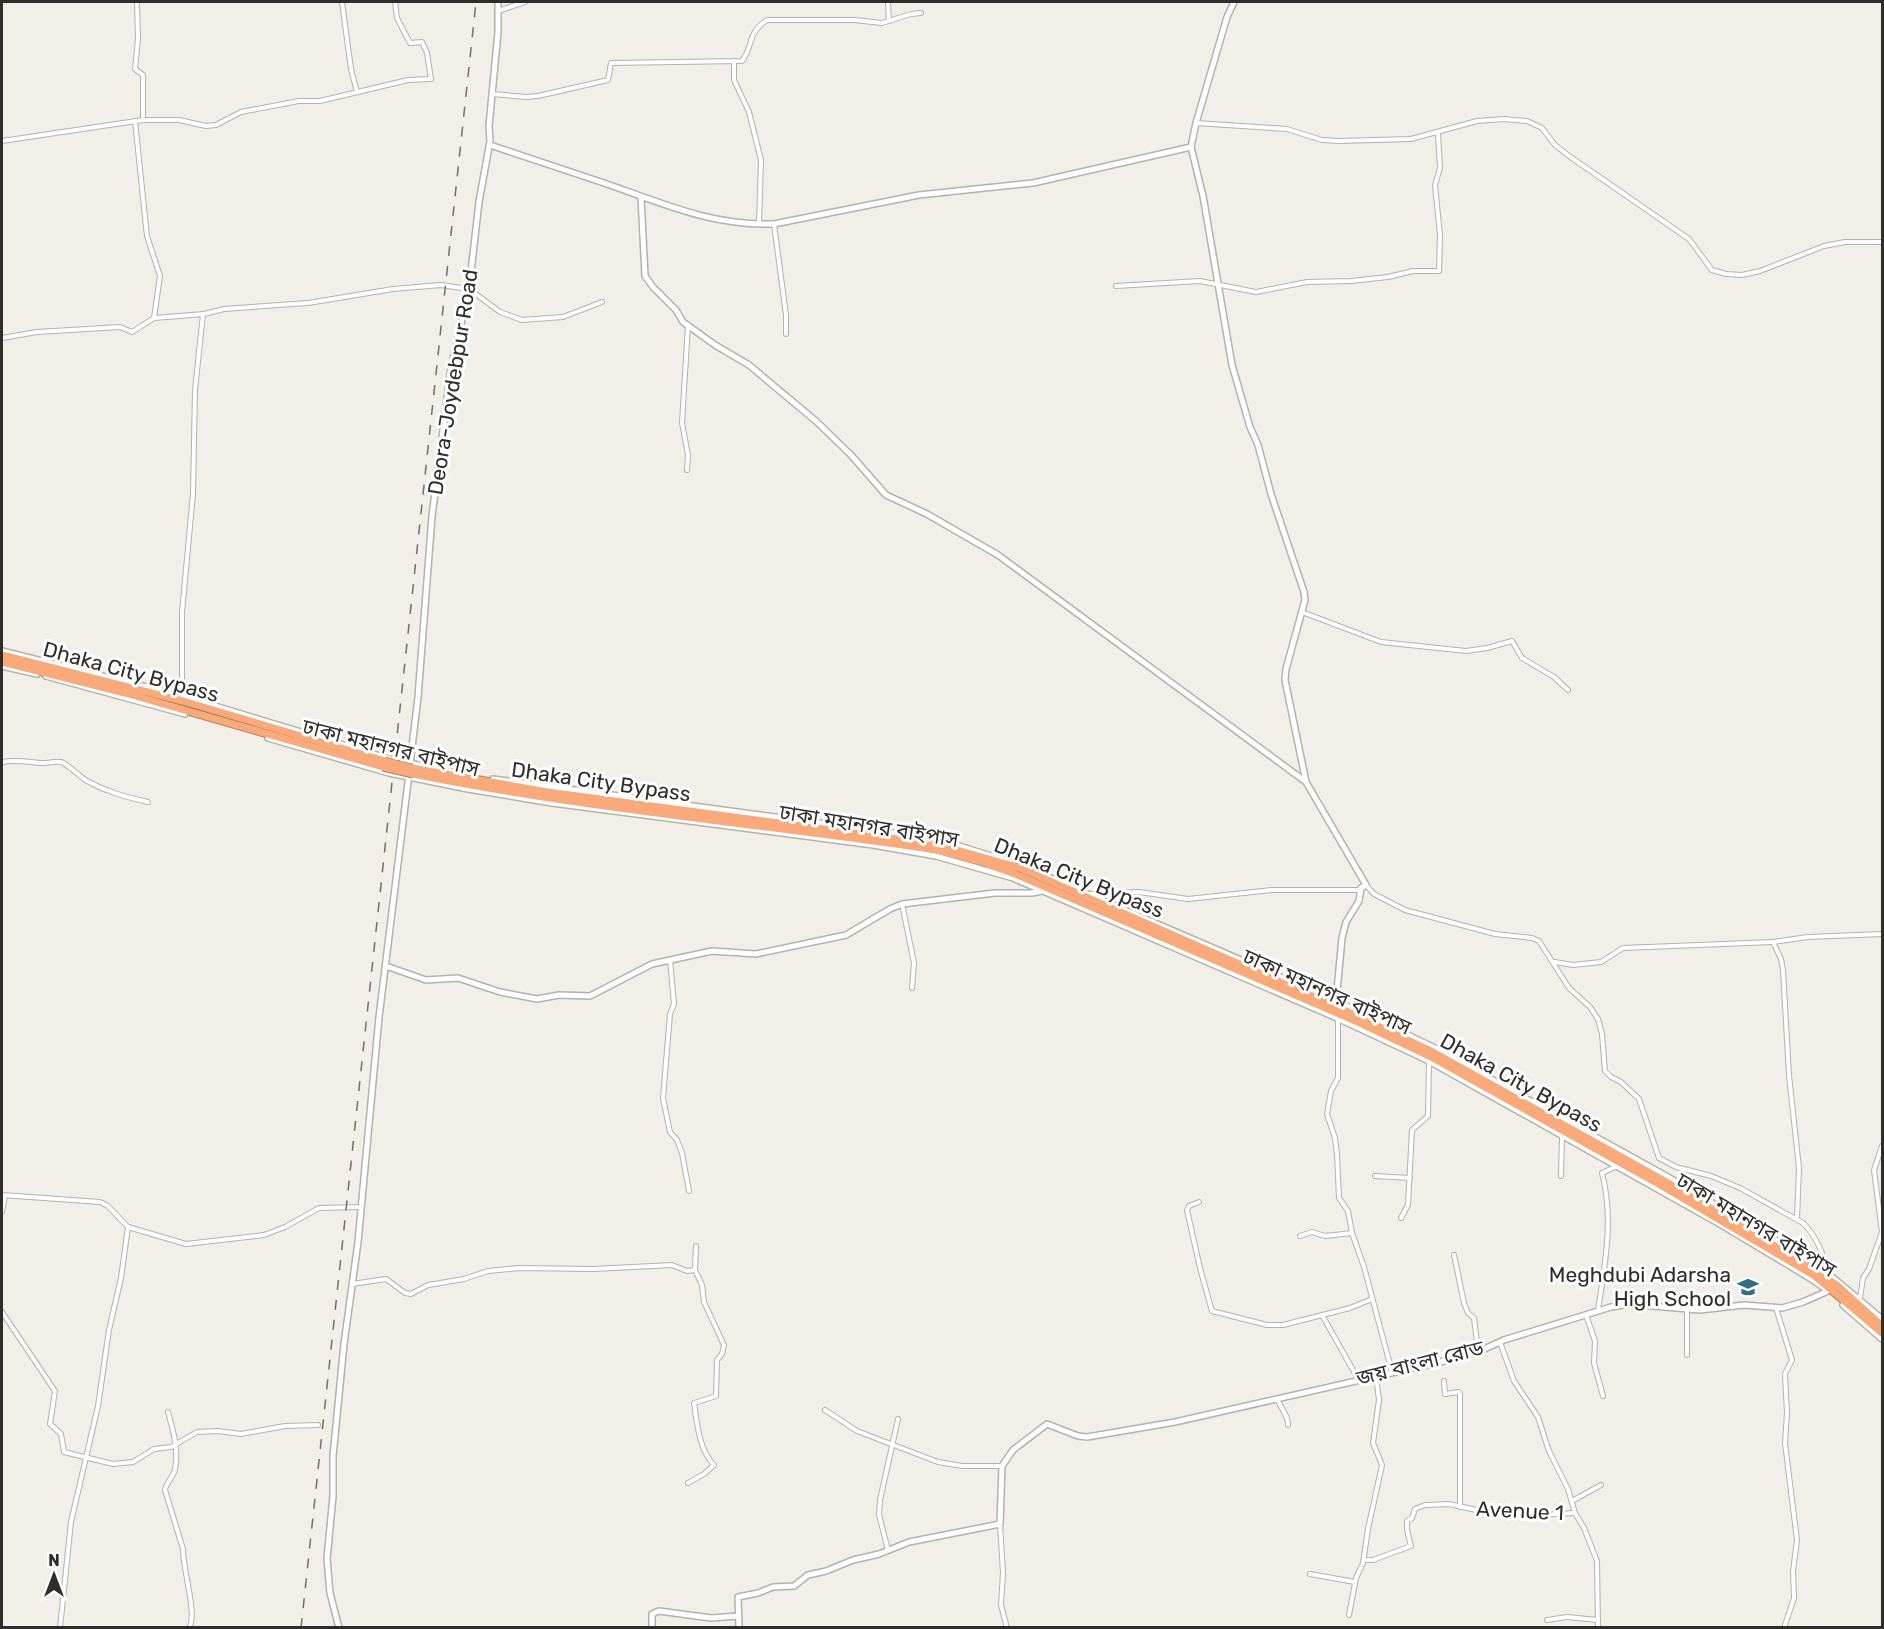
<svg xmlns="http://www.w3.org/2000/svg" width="1884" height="1629" viewBox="0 0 1884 1629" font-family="Rubik,'Noto Sans Bengali',sans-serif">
<rect width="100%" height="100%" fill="#f2eee8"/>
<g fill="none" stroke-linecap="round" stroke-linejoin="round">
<defs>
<g id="street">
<polyline points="137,2 138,39 135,69 143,75 143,120"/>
<polyline points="342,2 351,69 357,92"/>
<polyline points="395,2 397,18 410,43 422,42 427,53 431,79"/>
<polyline points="888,2 889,21"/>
<polyline points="498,11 525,2"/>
<polyline points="734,62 734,80 749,112 761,160 759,224"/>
<path d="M492,94L526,97L538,96L608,80L611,63L742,61C753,47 747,33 767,20H854L882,23L911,14L921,13"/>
<polyline points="135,121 147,236 160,276 154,318"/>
<polyline points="1196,123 1287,129 1322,140 1338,141 1411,139 1477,121 1504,119 1527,121 1542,128 1555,145 1569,156 1689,239 1712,270 1726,274 1742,275 1760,271 1824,246 1845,242 1882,242"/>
<polyline points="2,141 143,120 179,120 206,126 216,125 241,112 299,101 320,101 408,80 431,79"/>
<polyline points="774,224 786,315 786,334"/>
<polyline points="1116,286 1200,281 1256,292 1307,282 1351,281 1388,277 1413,271 1439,271 1440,235 1435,185 1440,168 1438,133"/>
<polyline points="2,338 37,332 120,327 132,332 154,318 204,314 224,309 308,303 393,289 441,285 469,289 500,312 522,320 563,317 602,302"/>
<polyline points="687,470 688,455 682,423 688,325"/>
<polyline points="1302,612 1381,642 1466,651 1487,648 1512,641 1522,658 1554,677 1568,690"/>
<polyline points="182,696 182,612 193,494 195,390 203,314"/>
<path d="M2,762C16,759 28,762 43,763C49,763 55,761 61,762C68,764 79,776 87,781C107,792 126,797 148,802"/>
<path d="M1366,885L1374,894L1405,910L1495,934L1532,938L1539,941L1569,988L1590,1007L1598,1019L1602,1034L1605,1071L1611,1077L1621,1082L1639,1099L1659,1158L1676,1167L1711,1176L1740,1188L1803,1223C1814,1234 1826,1255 1825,1271"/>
<polyline points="1091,894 1139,892 1188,899 1272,890 1359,890"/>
<polyline points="902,904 914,963 912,988"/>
<polyline points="1773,942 1781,959 1783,970 1789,1075 1799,1168 1797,1219"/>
<polyline points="670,960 674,1004 670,1014 663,1098 670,1132 677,1140 682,1153 689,1191"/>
<polyline points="1555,962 1573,965 1601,962 1623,948 1773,942 1808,937 1882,934"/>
<polyline points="1337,1018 1338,1022 1338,1078 1331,1091 1327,1114 1335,1138 1337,1154 1339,1198 1348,1211 1352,1233 1364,1267 1392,1372"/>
<polyline points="1375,1176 1410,1178"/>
<polyline points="1561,1176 1562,1137"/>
<polyline points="2,1195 100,1202 108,1206 128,1227 186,1244 264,1235 285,1227 319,1208 361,1207"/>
<polyline points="1199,1202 1189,1206 1187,1210 1200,1268 1212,1311 1267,1325 1283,1325 1350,1308 1372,1299"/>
<polyline points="2,1212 5,1196"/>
<polyline points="1401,1218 1408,1205 1412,1130 1428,1116 1429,1061"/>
<polyline points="1300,1236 1312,1232 1325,1236 1352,1233"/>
<polyline points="1454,1255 1464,1303 1468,1313 1474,1318 1478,1351"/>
<polyline points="352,1284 386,1279 405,1293 411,1294 428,1285 464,1279 488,1271 519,1268 593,1269 672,1265 687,1271 695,1270"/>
<polyline points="1860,1298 1863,1278 1869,1269 1882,1232 1874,1170 1882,1146"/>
<polyline points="1776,1308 1792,1360 1785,1374 1787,1413 1785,1443 1797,1540 1793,1571 1794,1598 1784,1628"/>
<polyline points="1687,1309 1687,1355"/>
<path d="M1598,1310C1605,1265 1614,1218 1602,1173L1615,1167"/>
<polyline points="2,1312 55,1391 50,1424 61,1434 64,1452 113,1464 133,1462 154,1449 171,1447 197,1432 218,1431 241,1434 285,1426 318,1425"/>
<polyline points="1322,1315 1358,1379"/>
<polyline points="1586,1315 1595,1341 1594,1363 1603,1396"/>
<polyline points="1500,1342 1514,1381 1538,1417 1549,1451 1568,1489 1575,1513 1584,1528 1597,1561 1598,1628"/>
<polyline points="1444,1381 1445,1394 1459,1392 1460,1394 1460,1507"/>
<polyline points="1277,1399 1287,1418 1288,1425"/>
<polyline points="825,1410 857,1431 938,1462 962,1466 1002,1466"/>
<path d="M168,1412C173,1430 179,1450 175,1469C174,1477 166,1482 165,1490L183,1549C182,1566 198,1616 189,1628"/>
<path d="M688,1483L704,1474L714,1465C699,1450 697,1423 694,1403L716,1396L717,1360L722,1354L724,1345L704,1302L702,1285L695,1270L696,1246"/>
<polyline points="1572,1501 1601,1485"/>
<polyline points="1000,1524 1003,1573 1001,1605 1007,1628"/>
<polyline points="888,1550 879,1515 880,1500 898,1419"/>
<polyline points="1364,1560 1373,1560 1411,1546 1407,1530 1407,1521 1412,1518 1415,1509 1425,1505 1449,1504 1490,1513 1507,1508 1525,1509 1540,1515 1575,1513"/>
<polyline points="1310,1574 1355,1582"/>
<polyline points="1349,1615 1356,1578 1363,1563 1368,1529 1382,1465 1373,1443 1379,1400 1376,1377"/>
<polyline points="1547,1620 1567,1617 1598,1620"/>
<polyline points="60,1628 71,1522 98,1406 109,1330 121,1278 128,1227"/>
</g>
<g id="secondary">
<polyline points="1234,2 1227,17 1196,123 1191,147 1203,196 1232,365 1250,427 1258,445 1271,494 1304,592 1305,600 1286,669 1285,680 1306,782 1366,885 1361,888 1359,901 1346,922 1342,938 1336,1001"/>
<path d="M490,145C528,158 566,170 604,183C662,203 711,226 774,224L919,195L1033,183L1191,147"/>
<polyline points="641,197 645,276 653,287 676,310 683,322 715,345 749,365 817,422 851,455 886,495 927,514 998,555 1306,782"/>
<polyline points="2,651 182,696 390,759 452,772"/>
<polyline points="2,666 37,674"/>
<polyline points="46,676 185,714"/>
<polyline points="268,738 389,773 468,789 552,803 873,845 936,856 1013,878 1337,1018 1429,1061 1720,1224 1813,1280 1827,1290"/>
<polyline points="410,764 418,697 432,516 451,368 469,289 479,202 490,141 489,126 498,32 498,2"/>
<polyline points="493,779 937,839 1010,862"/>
<polyline points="1039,873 1336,1001 1435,1048 1666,1176 1801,1255 1825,1271 1882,1319"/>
<polyline points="386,966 426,980 458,978 500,992 537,999 559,995 590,996 652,964 712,951 756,954 846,935 890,909 902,904 995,893 1032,893 1042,891"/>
<polyline points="1843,1305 1882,1339"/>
<polyline points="339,1628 330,1593 327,1559 333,1496 333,1456 344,1344 358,1242 379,1017 409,774"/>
<polyline points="652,1628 652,1614 659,1611 711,1618 738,1616"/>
<polyline points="739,1628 738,1597 758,1593 773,1587 794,1586 808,1575 826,1571 853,1560 879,1554 909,1542 1000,1524 1002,1466 1013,1450 1047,1424 1078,1436 1087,1437 1175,1422 1462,1357 1482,1350 1504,1340 1611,1307 1629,1304 1700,1310 1744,1305 1782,1308 1803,1302 1828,1291"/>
</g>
<g id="highway">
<polyline points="2,655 183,701 385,761"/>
<polyline points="2,662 125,693 383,767"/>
<polyline points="412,768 547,792 936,844 1020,868 1342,1009 1433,1052 1663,1180 1799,1260 1838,1286 1882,1326"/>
<path d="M413,774C586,809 762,824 937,850L982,862L1015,874L1360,1023L1431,1057L1662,1186L1815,1276L1882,1333"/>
</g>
</defs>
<use href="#street" stroke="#b5b1ab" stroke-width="6"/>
<use href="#secondary" stroke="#b5b1ab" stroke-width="8"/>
<use href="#highway" stroke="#b27e5f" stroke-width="9"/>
<use href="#street" stroke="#fff" stroke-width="4"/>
<use href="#secondary" stroke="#fff" stroke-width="5"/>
<use href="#highway" stroke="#f9aa7b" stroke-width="7"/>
<polyline stroke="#716f6b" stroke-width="1.5" stroke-dasharray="10 10" stroke-linecap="butt" points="301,1628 476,2"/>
<defs>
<g id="highway-bridge">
<polyline points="385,761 412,768"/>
<polyline points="383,767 413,774"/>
</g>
</defs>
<use href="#highway-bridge" stroke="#b27e5f" stroke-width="9" stroke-linecap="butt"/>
<use href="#highway-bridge" stroke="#f9aa7b" stroke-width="7"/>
</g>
<defs>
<symbol id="school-bare" viewBox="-9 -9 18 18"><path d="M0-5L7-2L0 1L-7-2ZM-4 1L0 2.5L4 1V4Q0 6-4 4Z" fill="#2e6f82" stroke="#fff" stroke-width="2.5" paint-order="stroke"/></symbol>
</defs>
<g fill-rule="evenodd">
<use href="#school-bare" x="1733" y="1272" width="30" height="30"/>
</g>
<g text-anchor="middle" stroke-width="6" stroke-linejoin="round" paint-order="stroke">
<g font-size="21" fill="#2e2d2a" stroke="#fff">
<text transform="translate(453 382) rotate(-81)" y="7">Deora-Joydebpur Road</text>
<text transform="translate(131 672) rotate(15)" y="7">Dhaka City Bypass</text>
<text transform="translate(391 748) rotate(14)" y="7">ঢাকা মহানগর বাইপাস</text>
<text transform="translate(601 782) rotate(8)" y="7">Dhaka City Bypass</text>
<text transform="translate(869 826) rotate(9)" y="7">ঢাকা মহানগর বাইপাস</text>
<text transform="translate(1079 878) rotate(22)" y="7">Dhaka City Bypass</text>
<text transform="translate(1327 992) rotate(24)" y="7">ঢাকা মহানগর বাইপাস</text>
<text transform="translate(1521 1083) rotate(29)" y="7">Dhaka City Bypass</text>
<text transform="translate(1756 1225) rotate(31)" y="7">ঢাকা মহানগর বাইপাস</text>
<text transform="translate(1420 1363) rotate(-14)" y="7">জয় বাংলা রোড</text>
<text transform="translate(1520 1511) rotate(3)" y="7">Avenue 1</text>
</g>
<g font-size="21" fill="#2e2d2a" stroke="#fff" text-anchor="end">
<text x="1731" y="1282">Meghdubi Adarsha<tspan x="1731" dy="24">High School</tspan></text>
</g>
</g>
<rect width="1884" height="1629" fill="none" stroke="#2e2d2a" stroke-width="6"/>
<g transform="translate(54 1575)" stroke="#ffffff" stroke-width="4.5" paint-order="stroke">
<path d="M0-4.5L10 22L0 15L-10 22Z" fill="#2e2d2a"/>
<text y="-9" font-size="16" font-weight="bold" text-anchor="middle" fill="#2e2d2a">N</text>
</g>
</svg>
